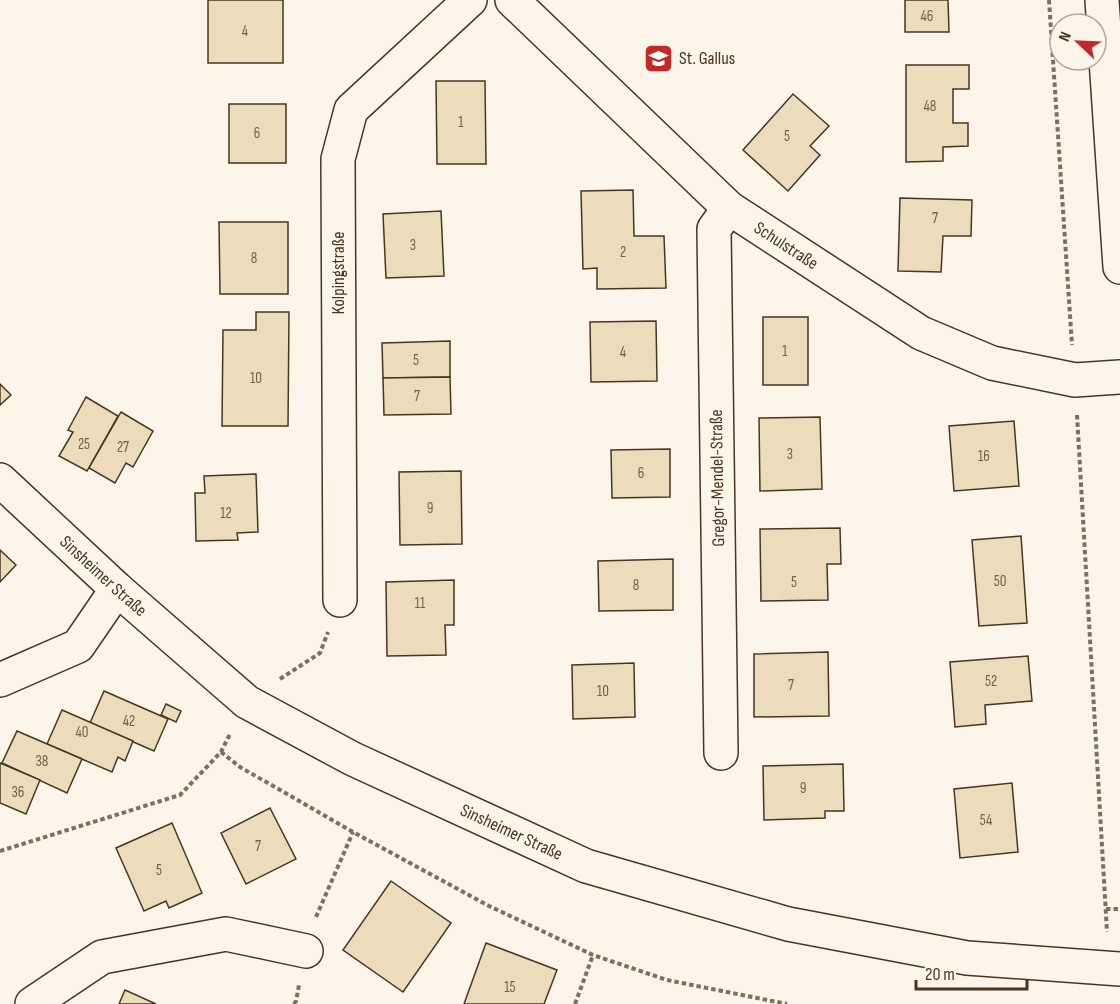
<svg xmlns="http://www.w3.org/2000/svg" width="1120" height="1004" viewBox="0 0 1120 1004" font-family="'Sofia Sans Condensed',sans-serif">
<rect width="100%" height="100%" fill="#fbf6e9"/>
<g fill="#ecdcbc" stroke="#4a3520" stroke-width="1.5">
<rect x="208" y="0" width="75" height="63"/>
<polygon points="905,0 948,0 949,32 905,32"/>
<polygon points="906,65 969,65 969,89 953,89 953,123 968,123 968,146 943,147 943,161 906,162"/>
<polygon points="436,81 485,81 486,164 437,164"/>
<polygon points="793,94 829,126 810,146 820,155 788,191 743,150"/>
<rect x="229" y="104" width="57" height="59"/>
<polygon points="633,190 634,236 664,236 666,288 597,289 597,268 583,269 581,191"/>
<polygon points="900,198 972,200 971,236 943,236 941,272 898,271"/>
<polygon points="441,211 444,276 386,278 383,214"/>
<polygon points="219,222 288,222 288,294 220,294"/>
<polygon points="256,312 289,312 288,426 222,426 223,330 256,330"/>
<rect x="763" y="317" width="45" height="68"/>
<polygon points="656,321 657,381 591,382 590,322"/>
<polygon points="450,341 450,377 383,378 382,343"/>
<polygon points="450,377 451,414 384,415 383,378"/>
<polygon points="0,384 11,395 0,405"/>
<polygon points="86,397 118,416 87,471 59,456 73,432 68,430"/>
<polygon points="121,412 153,431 133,467 126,463 115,483 89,468"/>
<polygon points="820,417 822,489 760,491 759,418"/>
<polygon points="1014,421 1019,486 954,491 949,426"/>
<polygon points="670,449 670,497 612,498 611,450"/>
<polygon points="461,471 462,544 400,545 399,472"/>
<polygon points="256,474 258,532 237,533 238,540 196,541 195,493 205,493 204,476"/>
<polygon points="840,528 841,564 827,564 828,600 761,601 760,529"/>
<polygon points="1021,536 1027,623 979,626 972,540"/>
<polygon points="0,550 16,565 0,582"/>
<polygon points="673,559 673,610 599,611 598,561"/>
<polygon points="454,580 454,625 445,625 446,655 387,656 386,582"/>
<polygon points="828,652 829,716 754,717 754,654"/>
<polygon points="1028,656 1032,701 985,705 986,724 955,727 950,662"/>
<polygon points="634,663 635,717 573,719 572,665"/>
<polygon points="104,691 168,719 154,751 90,723"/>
<polygon points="166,704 181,711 176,722 161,715"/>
<polygon points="62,710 133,741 125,761 118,757 112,772 47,744"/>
<polygon points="17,731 82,759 67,793 2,763"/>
<polygon points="0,763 40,780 26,814 0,803"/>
<polygon points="843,764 844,811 825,811 825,818 764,820 763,766"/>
<polygon points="1012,783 1018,852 960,858 954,789"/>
<polygon points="270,808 296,859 246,884 221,833"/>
<polygon points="172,823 202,893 169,908 166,901 144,911 116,848"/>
<polygon points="391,881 451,923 403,992 343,950"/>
<polygon points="486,943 557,970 544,1004 464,1004"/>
<polygon points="125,990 156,1004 119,1004"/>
</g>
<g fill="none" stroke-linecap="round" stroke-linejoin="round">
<defs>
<g id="minor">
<path id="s1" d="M512,0L729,208L921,333L992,363L1075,380L1120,377"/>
<polyline points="1102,0 1120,267"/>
<path id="s2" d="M0,480L117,589L247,702L353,759L586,866L788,924L967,958L1120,969"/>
<polyline points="340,600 338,159 351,110 470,0"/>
<polyline points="0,680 78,646 117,589"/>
<polyline points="721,753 714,229 729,208"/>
<polyline points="32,1004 102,957 226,934 306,951"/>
</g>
</defs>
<use href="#minor" stroke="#4a3520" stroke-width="36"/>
<g stroke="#7f6f5c" stroke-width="4" stroke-dasharray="4.5 3" stroke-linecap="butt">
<polyline points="1049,0 1072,345"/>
<polyline points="1077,415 1107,932"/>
<polyline points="280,679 320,653 328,632"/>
<polyline points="221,752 240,767 353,832 489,906 593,955 667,980 787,1004"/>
<polyline points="0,851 180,795 221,752 230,734"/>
<polyline points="1106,909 1120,909"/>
<polyline points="316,917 353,832"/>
<polyline points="294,1004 296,1001 299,985"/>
<polyline points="575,1004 593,955"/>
</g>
<use href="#minor" stroke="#fbf6e9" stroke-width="33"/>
</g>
<defs>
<symbol id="school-square" viewBox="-11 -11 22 22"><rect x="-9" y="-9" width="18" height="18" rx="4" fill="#c62828" stroke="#fbf6e9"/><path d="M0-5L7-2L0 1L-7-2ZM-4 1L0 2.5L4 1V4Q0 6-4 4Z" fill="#fff"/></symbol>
</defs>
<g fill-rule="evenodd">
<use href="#school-square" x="642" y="42" width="33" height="33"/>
</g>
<g text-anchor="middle" stroke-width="4.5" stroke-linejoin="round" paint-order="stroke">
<g font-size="15" fill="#725f47">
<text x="927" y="21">46</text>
<text x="245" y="36">4</text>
<text x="930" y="111">48</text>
<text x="461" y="127">1</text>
<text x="257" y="138">6</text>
<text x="787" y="141">5</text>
<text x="935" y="223">7</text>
<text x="413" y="250">3</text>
<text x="623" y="257">2</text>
<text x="254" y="263">8</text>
<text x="785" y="356">1</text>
<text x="623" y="357">4</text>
<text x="416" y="365">5</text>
<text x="256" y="383">10</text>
<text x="417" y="401">7</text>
<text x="84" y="449">25</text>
<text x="123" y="452">27</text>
<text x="790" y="459">3</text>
<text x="984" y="461">16</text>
<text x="641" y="478">6</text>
<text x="430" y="513">9</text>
<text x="226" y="518">12</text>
<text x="1000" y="586">50</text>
<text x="794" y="587">5</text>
<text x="636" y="590">8</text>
<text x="420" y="608">11</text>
<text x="991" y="686">52</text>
<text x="791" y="690">7</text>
<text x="603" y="696">10</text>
<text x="129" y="726">42</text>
<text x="82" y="737">40</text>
<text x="42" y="766">38</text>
<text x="803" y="793">9</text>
<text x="18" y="797">36</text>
<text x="986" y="825">54</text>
<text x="258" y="851">7</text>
<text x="159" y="875">5</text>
<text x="510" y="992">15</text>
</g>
<g font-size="18" fill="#4a3520" stroke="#fbf6e9" text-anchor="start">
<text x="679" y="64">St. Gallus</text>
</g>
<g font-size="18" fill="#4a3520" stroke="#fbf6e9">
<text dy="6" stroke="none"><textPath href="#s1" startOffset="369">Schulstraße</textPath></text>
<text transform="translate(338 273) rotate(-90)" y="6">Kolpingstraße</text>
<text transform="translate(717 478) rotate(-91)" y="6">Gregor-Mendel-Straße</text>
<text dy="6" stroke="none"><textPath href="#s2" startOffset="141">Sinsheimer Straße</textPath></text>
<text dy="6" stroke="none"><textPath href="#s2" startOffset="627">Sinsheimer Straße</textPath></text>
</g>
</g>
<g transform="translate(1078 42) rotate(293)"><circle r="28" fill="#fbf6e9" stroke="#b4a999" stroke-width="1.5"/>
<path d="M0-4.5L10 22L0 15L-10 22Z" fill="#c62828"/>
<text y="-9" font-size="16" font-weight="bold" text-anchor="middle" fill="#4a3520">N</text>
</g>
<path d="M916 980v9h111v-9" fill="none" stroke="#4a3520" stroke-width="3"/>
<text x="925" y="980" font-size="18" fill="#4a3520" stroke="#fbf6e9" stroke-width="4.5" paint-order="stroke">20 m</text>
</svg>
